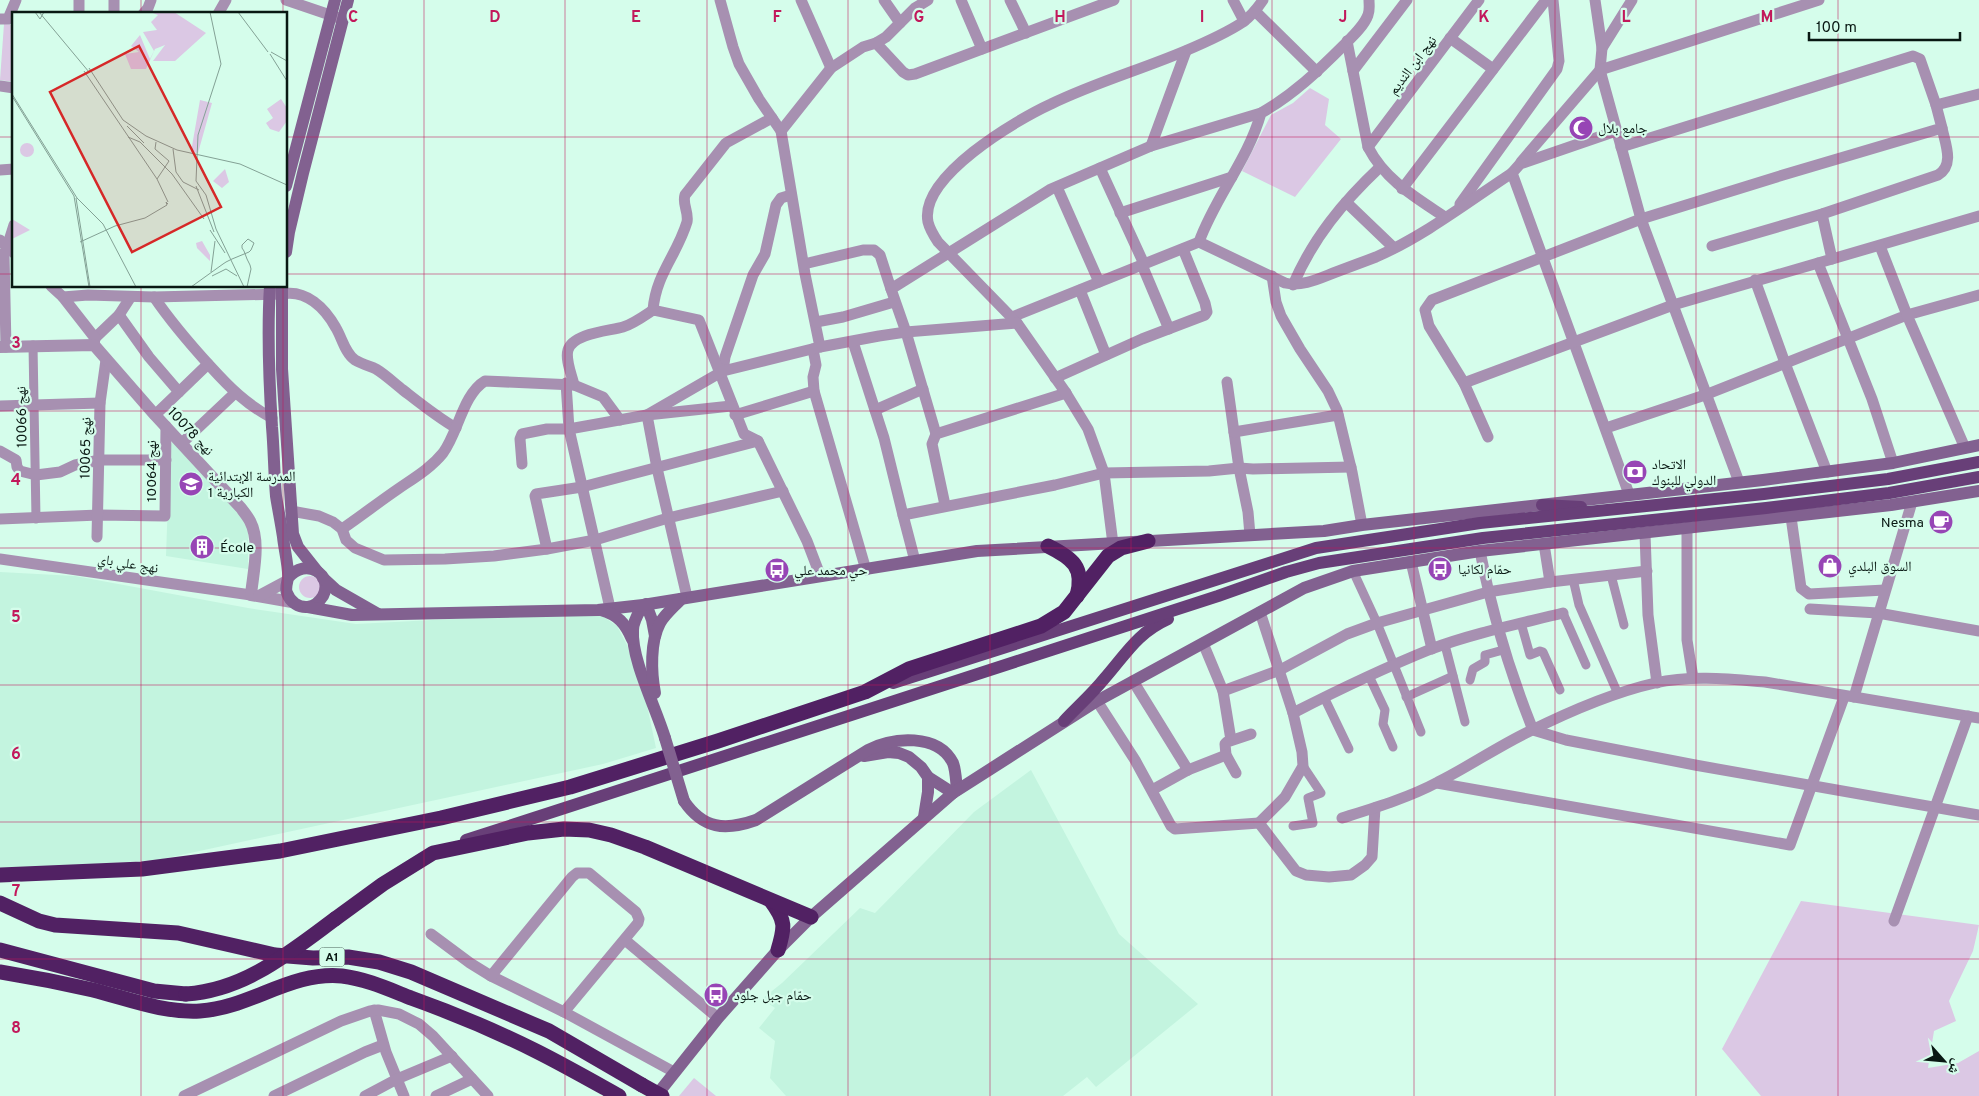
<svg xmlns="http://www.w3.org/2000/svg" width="1979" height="1096" viewBox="0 0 1979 1096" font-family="Overpass,'Noto Naskh Arabic',sans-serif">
<rect width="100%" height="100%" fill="#d5fdeb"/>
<g fill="#c3f4df">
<polygon points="174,441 248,523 248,569 166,556 170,445"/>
<polygon points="0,572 75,576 248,608 356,624 510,616 601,615 617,626 627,645 645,696 656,748 603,764 158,860 0,870"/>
<polygon points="1031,770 1119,934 1198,1004 1096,1087 1087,1077 1063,1096 786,1096 770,1078 775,1041 759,1028 775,1008 762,999 782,983 860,908 875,913 974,812"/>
</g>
<g fill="#dbc8e4">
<polygon points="4,24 14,25 14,82 0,80"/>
<polygon points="1310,88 1329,99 1325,125 1341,139 1295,197 1242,171 1271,115 1293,103"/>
<circle cx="310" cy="587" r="11"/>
<polygon points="1801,901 1979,925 1973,951 1949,1001 1956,1021 1934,1031 1928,1068 1958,1063 1979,1051 1979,1096 1761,1096 1722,1049"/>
<polygon points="694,1078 716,1096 679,1096"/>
</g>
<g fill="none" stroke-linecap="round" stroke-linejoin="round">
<g stroke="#a790b1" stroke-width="9">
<polyline points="33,345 36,519"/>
<polyline points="1353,571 1377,623 1421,732"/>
<polyline points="1611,575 1624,625"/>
<polyline points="1573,579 1579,605 1618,694"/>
<polyline points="1563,613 1586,665"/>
<polyline points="1521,623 1530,655 1540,651 1543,652 1560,690"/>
<polyline points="1445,645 1465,722"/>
<polyline points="1369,676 1385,710 1383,724 1393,747"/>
<polyline points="1470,680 1473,669 1485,662 1485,655 1503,650"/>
<polyline points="1324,697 1349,749"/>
<polyline points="1406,697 1453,676"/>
<polyline points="1293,826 1313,823 1308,798 1321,793 1303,766"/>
</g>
<g stroke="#a790b1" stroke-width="11">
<polyline points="114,0 114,14"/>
<polyline points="286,0 339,18"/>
<polyline points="720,0 733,47 739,64 759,99 781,131 805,274 820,347"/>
<polyline points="801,0 831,68"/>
<polyline points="884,0 900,23"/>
<polyline points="961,0 982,49"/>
<polyline points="1010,0 1026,33"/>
<polyline points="1233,0 1244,21"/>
<polyline points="1595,0 1602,48 1600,70 1641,219 1739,482"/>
<polyline points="1255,11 1317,72"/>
<polyline points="79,14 79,0"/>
<polyline points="143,14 148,8 151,0"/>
<polyline points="218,14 226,0"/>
<polyline points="0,19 8,19 16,0"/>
<polyline points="1450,38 1493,69"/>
<path d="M1347,41L1368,147C1385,180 1415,197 1445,217"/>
<polyline points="876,43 903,72 908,75 915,74 1114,0"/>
<polyline points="1602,48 1632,0"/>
<polyline points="1353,71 1407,0"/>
<polyline points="0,86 14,88"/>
<polyline points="781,131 831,68 863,47 876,43 886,37 915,8 928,0"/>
<polyline points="1616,131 1520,164 1512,173 1629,494"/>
<polyline points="1151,146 1186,51"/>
<polyline points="1368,147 1479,0"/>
<polyline points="1621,147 1913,56 1920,59 1936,105 1979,94"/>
<polyline points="1521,162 1600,70 1819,0"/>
<polyline points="1100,168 1144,264"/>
<polyline points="0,170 14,169"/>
<polyline points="1057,187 1099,282"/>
<polyline points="1402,189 1546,0"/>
<polyline points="1346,202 1394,248"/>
<polyline points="1460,204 1557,69 1559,61 1553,0"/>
<polyline points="1120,213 1232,177"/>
<polyline points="14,225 7,247 14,253"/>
<polyline points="0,240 7,247 4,254 6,347"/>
<path d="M1199,242C1215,197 1248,160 1261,113C1293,95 1318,71 1344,45C1352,37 1364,26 1368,15C1370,10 1369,5 1369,0"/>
<path d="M1712,246L1822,214L1938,175C1955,165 1945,143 1942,128"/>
<polyline points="1832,259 1979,216"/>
<polyline points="1818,263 1872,399 1893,463"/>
<polyline points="804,264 863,250 874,250 880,255 891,289"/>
<polyline points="1142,265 1169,329"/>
<polyline points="1272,276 1276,302 1281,316 1300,349 1328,391 1337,410 1352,472 1362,525"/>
<polyline points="1755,280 1785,363 1827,472"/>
<path d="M1293,285C1313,238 1343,202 1380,167"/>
<polyline points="51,286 63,297"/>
<polyline points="1080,290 1106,355"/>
<path d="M154,297C171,322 190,344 210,366C230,388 246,404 272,418"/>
<path d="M653,310C656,274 677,255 687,222C689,212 682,204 685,195L726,143L772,118"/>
<polyline points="119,315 149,357 179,392 208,364"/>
<path d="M1012,317L1199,242L1285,283C1303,287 1320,278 1336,272C1349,267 1363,262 1376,257C1424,236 1468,202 1512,173"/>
<polyline points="816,322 843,317 894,302"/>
<polyline points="95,338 119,315 130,298"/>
<polyline points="853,342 884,438 903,515 1055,485 1104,473 1209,471 1239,468 1253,469 1351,467"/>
<path d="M94,345L95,338L63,297L88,295L154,297L282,294C306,289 325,308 336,328C342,338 345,353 355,360C362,364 369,366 376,369C386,375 395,384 403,390C421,404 437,417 456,428"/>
<polyline points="813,349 816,365 813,377 814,391 866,570"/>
<polyline points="723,371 725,357 753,275 765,254 776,205 781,198 791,195"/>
<polyline points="1055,378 1142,339 1205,315 1207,312 1205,303 1183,249"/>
<polyline points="1227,382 1239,468 1248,512 1250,535"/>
<polyline points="566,383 569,429 610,608"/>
<polyline points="1464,383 1429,326 1425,310 1432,300 1641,219 1783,175 1942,128 1936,105"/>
<path d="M574,385C572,375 565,360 568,350C573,333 609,331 623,327C633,324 644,316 653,310L699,320L744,434L758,441L807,541L820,575"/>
<polyline points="0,406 100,403"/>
<polyline points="875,410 923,389"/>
<polyline points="155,415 179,392"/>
<polyline points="735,415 814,391"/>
<polyline points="1606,428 1705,395 1907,315 1880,246"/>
<polyline points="1234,432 1338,415"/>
<polyline points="936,434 906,332 891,289 1051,189 1151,146 1261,113"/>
<polyline points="1488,437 1464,383 1673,305 1832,259 1822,214"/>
<polyline points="182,443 235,393"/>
<polyline points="1965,448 1907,315 1979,295"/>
<polyline points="0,451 16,460 17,467 20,471 36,475 60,472 75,465 100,460 166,460"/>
<polyline points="522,464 520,439 522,434 547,429 569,429 647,415 731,406"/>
<polyline points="945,505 932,444 936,434 1066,393"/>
<polyline points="291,511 319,516 333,522 342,529 346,540 355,548 384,560 445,559 494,556 547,549 595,540 668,518 783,491"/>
<polyline points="903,515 915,561"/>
<polyline points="1791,517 1801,588 1809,594 1885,590"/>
<polyline points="0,519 99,515 165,516 166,426"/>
<path d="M342,529C361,516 379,502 398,489C414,478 431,468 443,453C458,433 463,394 485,381L574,385L603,397L620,420"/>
<polyline points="1687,529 1687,640 1693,678"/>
<polyline points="1645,534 1648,615 1657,683"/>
<polyline points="97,537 100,403 106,360"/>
<path d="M1113,544L1104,473L1088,429L1066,393L1017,323L938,242C934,236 930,230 928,222C919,177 1016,120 1051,104C1094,83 1140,70 1185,51C1204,43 1225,34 1243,22C1251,16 1257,9 1263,0"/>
<polyline points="1544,544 1550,582"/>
<polyline points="547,549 535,496 536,494 582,487 758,441"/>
<path d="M1480,551C1492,614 1509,670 1533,730L1566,740L1695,765L1979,815"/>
<polyline points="0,559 251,595"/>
<polyline points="1411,562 1432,649"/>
<polyline points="687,597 657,468 647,415 723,371 820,347 879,336 906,332 1017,323"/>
<polyline points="1810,609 1878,613 1979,631"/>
<polyline points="1203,643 1223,691 1231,740"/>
<polyline points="1133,681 1188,770"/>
<polyline points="1223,691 1280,670 1347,634 1377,623 1488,592 1550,582 1647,571"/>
<polyline points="1854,697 1912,502"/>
<polyline points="1097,701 1135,760 1171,826 1175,829 1259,823 1296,871 1306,875 1329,877 1351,875 1365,865 1372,857 1375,808"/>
<path d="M1293,713C1338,690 1384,668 1431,649C1474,633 1519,624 1563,613"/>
<polyline points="1236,773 1226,755 1225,744 1227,742 1251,734"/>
<polyline points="1437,783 1790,845 1844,697"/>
<polyline points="1152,790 1188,770 1226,755"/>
<path d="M1342,818C1374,808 1408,798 1438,782C1468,767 1497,747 1528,732C1568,712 1611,693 1655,683C1691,675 1729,679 1765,682L1979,718"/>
<polyline points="1259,823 1285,797 1303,766 1302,752 1293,713 1260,612"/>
<polyline points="1894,921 1968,716"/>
<polyline points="431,934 470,963 491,976 564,1012 674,1072"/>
<polyline points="625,940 718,1018"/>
<polyline points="491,976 572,877 577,873 589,873 636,912 639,919 638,923 564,1012"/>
<polyline points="374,1010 386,1052 404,1096"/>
<polyline points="184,1096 341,1021 370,1011 378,1010 399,1014 419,1024 433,1036 488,1096"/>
<polyline points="274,1096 365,1052 383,1045"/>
<polyline points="365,1096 397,1079 452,1056"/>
<polyline points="436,1096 472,1079"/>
</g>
<g stroke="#a790b1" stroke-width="12">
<path d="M0,347L94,345L155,415L241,508C244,512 248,517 250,521C261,542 253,573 251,595L292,602"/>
<polyline points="259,596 287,581"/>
</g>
<g stroke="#826190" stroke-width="12">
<polyline points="286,186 335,0"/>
<polyline points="286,252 289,232 303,173 348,0"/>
<path d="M270,286C267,333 269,380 272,427C274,450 274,473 276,496C278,509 281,523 283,537C284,548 289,568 288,578C287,583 285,589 287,593C290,602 299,608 308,607C314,606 320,601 323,596C334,575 306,556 288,578"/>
<polyline points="282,286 282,369 293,534 298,547 317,571"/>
<polyline points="323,578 336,590 378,614"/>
<polyline points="646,604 652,620 655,636"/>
<path d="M643,605C639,612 633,621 633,630C631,659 656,708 665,738"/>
<polyline points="308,607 352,615 598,610 643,605 977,551 1324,531 1362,525 1763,480 1893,463 1979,445"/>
<path d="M601,610C618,615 625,623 632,639"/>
<path d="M655,693C651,672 650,642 660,623C665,614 675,606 681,599"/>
<polyline points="864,756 888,752 899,753 909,757 921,767 928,777 953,793"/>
<path d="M684,801C703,829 725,831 756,820L868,750C893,737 938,733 953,763C956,771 956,782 957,790"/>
<polyline points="924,817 928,792 928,777"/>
<polyline points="656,1096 718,1018 778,950 811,917 953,793 1097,701 1304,588 1353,571 1480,551 1891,505 1979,491"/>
</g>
<g stroke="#683f78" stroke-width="12">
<polyline points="1542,505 1581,507"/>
<polyline points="893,683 1316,548 1480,523 1764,494 1888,479 1979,462"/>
<path d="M1064,721C1077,707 1092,694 1104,679C1126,654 1137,633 1168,619"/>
<polyline points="466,840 1218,596 1286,572 1319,563 1483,538 1766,508 1889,493 1979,477"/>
</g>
<g stroke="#512163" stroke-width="15">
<path d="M1048,546C1072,558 1085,567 1077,596"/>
<polyline points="0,875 142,869 280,851 441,818 570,787 718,741 865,692 909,669 1041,626 1064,612 1108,556 1121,548 1148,541"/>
<path d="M771,901C786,921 785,927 778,950"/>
<polyline points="0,903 39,921 55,925 178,933 275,955 313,958 348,957 379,962 411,972 549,1031 642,1085"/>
<polyline points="335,919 383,884 433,853 528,833 564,829 589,830 611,835 645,847 811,917"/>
<polyline points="0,950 154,991 186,994"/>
<path d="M0,972C31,977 62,983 93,990C129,999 163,1013 200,1011C250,1008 291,971 342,976C366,979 388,989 411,998C453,1013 496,1031 536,1051C564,1065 592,1081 619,1096"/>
</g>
<polyline stroke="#826190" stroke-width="12" points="665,738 684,801"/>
<g stroke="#512163" stroke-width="15">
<path d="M186,994C245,990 289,953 335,919"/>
<polyline points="642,1085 662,1096"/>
</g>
</g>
<path fill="none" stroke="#c2185b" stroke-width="1" stroke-opacity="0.55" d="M141,0V14M283,0V14M424,0V1096M565,0V1096M707,0V1096M848,0V1096M990,0V1096M1131,0V1096M1272,0V1096M1414,0V1096M1555,0V1096M1696,0V1096M1838,0V1096M0,137H14M286,137H1979M0,274H14M286,274H1979M141,286V1096M283,286V1096M0,411H1979M0,548H1979M0,685H1979M0,822H1979M0,959H1979"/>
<defs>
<symbol id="mosque-disc" viewBox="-11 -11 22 22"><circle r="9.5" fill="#9745b5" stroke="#d5fdeb"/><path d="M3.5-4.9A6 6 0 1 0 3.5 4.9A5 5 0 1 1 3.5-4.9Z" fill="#fff"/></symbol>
<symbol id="bank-disc" viewBox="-11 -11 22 22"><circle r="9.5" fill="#9745b5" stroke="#d5fdeb"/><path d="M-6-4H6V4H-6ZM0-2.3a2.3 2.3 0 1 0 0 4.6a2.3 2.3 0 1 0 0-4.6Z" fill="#fff"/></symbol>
<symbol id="university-disc" viewBox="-11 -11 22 22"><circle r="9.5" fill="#9745b5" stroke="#d5fdeb"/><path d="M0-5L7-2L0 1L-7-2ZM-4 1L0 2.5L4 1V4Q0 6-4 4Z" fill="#fff"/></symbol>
<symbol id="cafe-disc" viewBox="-11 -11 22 22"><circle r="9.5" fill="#9745b5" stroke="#d5fdeb"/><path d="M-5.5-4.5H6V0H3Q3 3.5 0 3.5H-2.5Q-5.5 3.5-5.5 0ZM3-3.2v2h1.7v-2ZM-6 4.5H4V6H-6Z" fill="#fff"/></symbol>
<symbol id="building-disc" viewBox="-11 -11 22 22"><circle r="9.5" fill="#9745b5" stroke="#d5fdeb"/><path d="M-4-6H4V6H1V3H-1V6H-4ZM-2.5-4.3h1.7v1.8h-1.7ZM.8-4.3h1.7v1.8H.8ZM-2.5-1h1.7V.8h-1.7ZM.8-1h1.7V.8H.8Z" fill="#fff"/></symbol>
<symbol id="shop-disc" viewBox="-11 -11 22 22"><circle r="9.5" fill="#9745b5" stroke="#d5fdeb"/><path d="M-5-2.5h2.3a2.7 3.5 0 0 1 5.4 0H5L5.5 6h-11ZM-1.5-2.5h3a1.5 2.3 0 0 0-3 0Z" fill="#fff"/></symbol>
<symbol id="bus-disc" viewBox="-11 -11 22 22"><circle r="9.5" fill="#9745b5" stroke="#d5fdeb"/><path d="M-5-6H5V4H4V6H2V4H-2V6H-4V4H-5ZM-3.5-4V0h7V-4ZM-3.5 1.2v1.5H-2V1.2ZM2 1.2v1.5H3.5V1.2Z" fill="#fff"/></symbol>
</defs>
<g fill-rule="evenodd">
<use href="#mosque-disc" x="1567" y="114" width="28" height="28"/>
<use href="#bank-disc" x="1621" y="458" width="28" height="28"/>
<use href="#university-disc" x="177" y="470" width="28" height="28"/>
<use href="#cafe-disc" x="1927" y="508" width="28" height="28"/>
<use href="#building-disc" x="188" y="533" width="28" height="28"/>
<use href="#shop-disc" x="1816" y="552" width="28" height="28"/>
<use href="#bus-disc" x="1426" y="555" width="28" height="28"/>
<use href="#bus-disc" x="763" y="556" width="28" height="28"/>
<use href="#bus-disc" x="702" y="981" width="28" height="28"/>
</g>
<g text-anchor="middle" stroke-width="4.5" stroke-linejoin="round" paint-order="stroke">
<rect fill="#d5fdeb" stroke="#465d54" stroke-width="1" x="319.5" y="947.5" width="25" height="19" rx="4"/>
<g font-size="12" font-weight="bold" fill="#091813">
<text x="332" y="961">A1</text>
</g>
<g font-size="14" fill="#091813" stroke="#d5fdeb">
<text transform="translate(1412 65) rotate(-53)" y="5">نهج ابن النديم</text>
<text transform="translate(21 417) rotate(-91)" y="5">نهج 10066</text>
<text transform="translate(191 431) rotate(47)" y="5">نهج 10078</text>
<text transform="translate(85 448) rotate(-89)" y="5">نهج 10065</text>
<text transform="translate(151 471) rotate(-90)" y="5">نهج 10064</text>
<text transform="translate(128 563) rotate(9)" y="5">نهج علي باي</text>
</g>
<g font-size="14" fill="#091813" stroke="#d5fdeb" text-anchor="start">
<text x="1598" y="133">جامع بلال</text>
<text x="1652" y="469">الاتحاد<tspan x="1652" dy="16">الدولي للبنوك</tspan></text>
<text x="208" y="481">المدرسة الإبتدائية<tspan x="208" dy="16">الكبارية 1</tspan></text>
<text x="1924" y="527" text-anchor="end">Nesma</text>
<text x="220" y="552">École</text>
<text x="1848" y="571">السوق البلدي</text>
<text x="1458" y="574">حمّام لكانيا</text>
<text x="794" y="575">حي محمد علي</text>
<text x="734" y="1000">حمّام جبل جلود</text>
</g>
</g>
<g transform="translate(12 12)">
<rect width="275" height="275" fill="#d5fdeb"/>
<path d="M138,0H162L194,21L163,49H141L153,33L143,37L134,57H119L113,42L127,40L119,34L128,23L138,47L142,39L131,20L145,18L139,10L146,3ZM269,87L275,96V109L267,120L258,117L254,111L261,106L255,97ZM188,88L200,91L186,141L179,140ZM8 138a7 7 0 1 1 14 0a7 7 0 1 1-14 0ZM213,157L217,170L210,176L201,169ZM0,207L18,218L0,227ZM190,229L198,243V249L185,236L184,231Z" fill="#dbc8e4"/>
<path fill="none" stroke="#83a195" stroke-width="1" d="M23,0L28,7L32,0M27,0L77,60M198,0L209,52L186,123L184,169L194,183L204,217L232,275M226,0L256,40M259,40L275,49M258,42L275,69M77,56L111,108L134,124L165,138L228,152L275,173M72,59L145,167L156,190M0,82L65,186L91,212L124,275M0,84L62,184L77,275M115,114L132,131M116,125L128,130L160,162L192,207M144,130L143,137L157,149L145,167M161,137L164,160L171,170L187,178M184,174L202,220M64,186L78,275M198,218L213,241M68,230L103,214L133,206L155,193L154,190L156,192M199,260L203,229M200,264L214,257L225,264M179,275L211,252L214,250L220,247L237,240L239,238L242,231L236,227L230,233V236L232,239L235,247L238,253L239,257L235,275"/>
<path fill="#d62828" fill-opacity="0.15" stroke="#d62828" stroke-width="2.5" d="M127,34L209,195L120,240L38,80Z"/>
<rect width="275" height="275" fill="none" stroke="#091813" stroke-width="2.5"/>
</g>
<g font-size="16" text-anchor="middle" font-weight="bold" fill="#c2185b" stroke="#d5fdeb" stroke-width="4.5" stroke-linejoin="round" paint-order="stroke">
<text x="353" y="22">C</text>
<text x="495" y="22">D</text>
<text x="636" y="22">E</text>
<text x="777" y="22">F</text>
<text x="919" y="22">G</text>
<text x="1060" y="22">H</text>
<text x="1202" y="22">I</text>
<text x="1343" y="22">J</text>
<text x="1484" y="22">K</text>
<text x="1626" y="22">L</text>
<text x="1767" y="22">M</text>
<text x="16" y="348">3</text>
<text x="16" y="485">4</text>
<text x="16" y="622">5</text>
<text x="16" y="759">6</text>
<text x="16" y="896">7</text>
<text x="16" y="1033">8</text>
</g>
<g transform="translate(1944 1061) rotate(117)" stroke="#d5fdeb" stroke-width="4" paint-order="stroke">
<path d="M0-4L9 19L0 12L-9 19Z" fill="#091813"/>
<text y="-8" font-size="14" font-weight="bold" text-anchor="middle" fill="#091813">ش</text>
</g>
<path d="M1809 32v8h151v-8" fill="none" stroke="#091813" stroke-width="2.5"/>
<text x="1816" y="32" font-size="15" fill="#091813" stroke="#d5fdeb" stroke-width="4" paint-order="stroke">100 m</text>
</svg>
